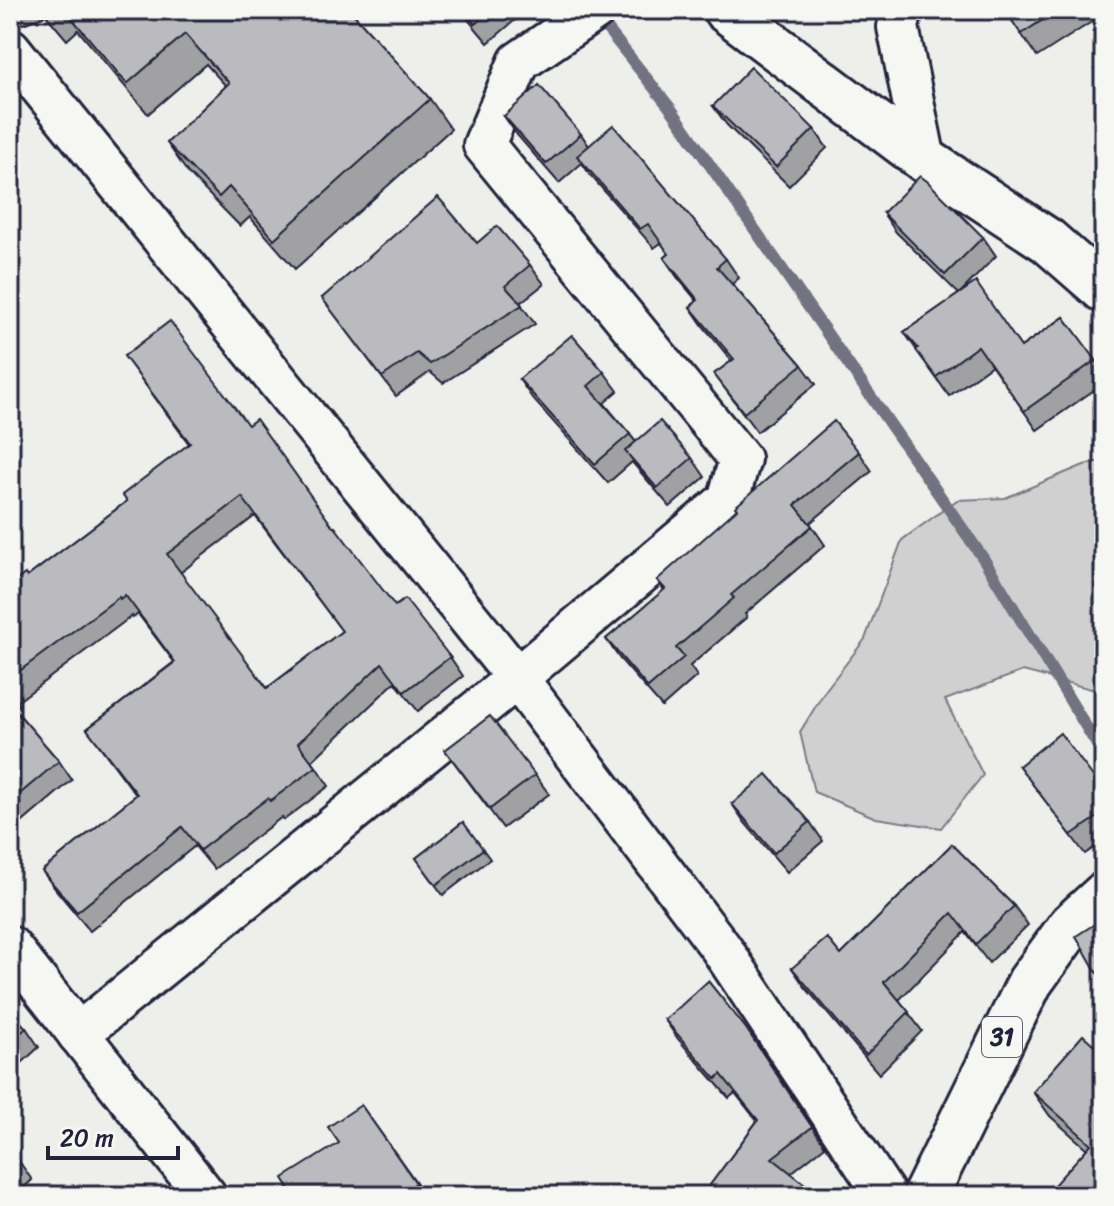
<svg xmlns="http://www.w3.org/2000/svg" width="1114" height="1206" viewBox="0 0 1114 1206" font-family="Sriracha,sans-serif">
<rect width="100%" height="100%" fill="#eeeeeb"/>
<filter id="ink" filterUnits="userSpaceOnUse"><feTurbulence type="fractalNoise" baseFrequency=".0125" numOctaves="2"/><feDisplacementMap in="SourceGraphic" scale="16" xChannelSelector="R" yChannelSelector="G"/><feConvolveMatrix kernelMatrix="1 2 1 2 8 2 1 2 1" color-interpolation-filters="sRGB"/></filter>
<g filter="url(#ink)">
<polygon fill="#d0d0d1" stroke="#797986" stroke-width="2" points="1104,460 1104,691 1099,691 1023,671 945,700 983,775 941,828 876,818 814,792 800,732 825,691 865,639 902,540 957,500 1005,498 1084,465"/>
<g fill="none" stroke-linecap="round" stroke-linejoin="round">
<polyline stroke="#727281" stroke-width="12" points="597,16 671,109 983,558 1104,756"/>
<defs>
<g id="minor">
<polyline points="902,10 898,27 925,160"/>
<polyline points="10,49 517,678 721,948 886,1196"/>
<polyline points="10,947 206,1196"/>
<polyline points="78,1034 517,678 728,500 740,459 484,145 519,62 595,10"/>
</g>
<polyline id="tertiary" points="726,10 925,160 1048,241 1104,290"/>
<polyline id="primary" points="925,1196 1030,982 1072,924 1104,895"/>
</defs>
<use href="#minor" stroke="#22223b" stroke-width="46"/>
<use href="#tertiary" stroke="#22223b" stroke-width="50"/>
<use href="#primary" stroke="#22223b" stroke-width="50"/>
<use href="#minor" stroke="#f6f6f2" stroke-width="40"/>
<use href="#tertiary" stroke="#f6f6f2" stroke-width="44"/>
<use href="#primary" stroke="#f6f6f2" stroke-width="44"/>
</g>
<g fill="#a1a1a4" stroke="#22223b" stroke-width="2" fill-rule="evenodd">
<polygon points="11,10 350,10 430,99 451,129 295,269 250,217 240,226 188,173 167,143 226,86 206,64 148,114 78,30 67,40 46,15 23,24"/>
<polygon points="460,10 527,10 488,43"/>
<polygon points="1005,10 1104,10 1104,14 1037,57"/>
<polygon points="713,106 814,129 827,148 789,186 727,125"/>
<polygon points="504,116 581,134 589,146 726,259 739,278 732,284 802,365 816,384 757,432 714,374 732,361 703,326 690,307 697,301 677,277 664,258 669,254 661,243 654,248 590,175 582,163 559,183 517,135"/>
<polygon points="883,213 983,237 996,256 959,294 1021,347 1064,317 1104,372 1104,383 1037,430 992,365 949,396 904,332 959,294 896,232"/>
<polygon points="477,243 530,265 544,284 520,303 535,324 443,383 430,372 396,396 322,298"/>
<path d="M124,356L248,425L333,527L395,606L450,657L463,676L418,711L395,682L312,761L329,786L284,820L282,817L214,869L195,846L90,931L56,890L42,871L136,795L87,729L174,662L138,614L133,618L132,616L17,702L19,705L14,709L59,761L72,780L18,826L10,817V585L27,577L127,501L189,444ZM255,516L342,631L267,688L180,573Z"/>
<polygon points="604,372 618,391 604,403 636,442 692,458 705,477 670,507 632,462 608,483 532,398 519,379"/>
<polygon points="859,452 872,471 810,523 825,545 745,614 747,617 690,666 697,676 662,707 619,658 606,639 664,590 657,580"/>
<polygon points="445,750 535,775 549,794 503,828"/>
<polygon points="1019,766 1104,791 1104,841 1085,854"/>
<polygon points="732,804 810,822 823,841 787,872 745,823"/>
<polygon points="463,822 490,859 443,895 416,858"/>
<polygon points="952,844 1014,906 1028,925 989,963 965,932 899,1000 922,1031 879,1074 805,987 792,968 841,955"/>
<polygon points="10,1011 26,1028 39,1047 10,1074"/>
<polygon points="665,1020 759,1046 825,1146 791,1173 702,1196 757,1121 735,1093 729,1098 678,1039"/>
<polygon points="1104,1054 1104,1196 1087,1149 1050,1116 1033,1092"/>
<polygon points="361,1105 426,1196 294,1196 339,1143"/>
<polygon points="10,1151 19,1161 32,1180 15,1196 10,1196"/>
</g>
<g fill="#bbbbbf" stroke="#22223b" stroke-width="2" fill-rule="evenodd">
<polygon points="65,10 350,10 430,99 274,239 229,187 219,197 167,143 229,83 185,34 127,84"/>
<polygon points="463,10 491,10 475,24"/>
<polygon points="1005,10 1058,10 1021,34"/>
<polygon points="751,67 814,129 776,167 713,106"/>
<polygon points="539,85 581,134 546,164 504,116"/>
<polygon points="613,125 726,259 717,267 802,365 744,413 714,374 734,359 690,307 698,300 664,258 669,254 648,224 640,229 577,156"/>
<polygon points="920,176 927,181 983,237 945,275 883,213"/>
<polygon points="438,197 477,243 497,226 530,265 505,286 522,305 430,364 417,353 382,377 322,298"/>
<polygon points="976,282 1021,347 1064,317 1096,360 1024,411 978,346 936,377 916,350 918,348 904,332"/>
<path d="M170,321L248,425L256,419L333,527H335L395,606L405,599L450,657L404,692L382,663L298,743L316,767L270,801L268,798L200,850L182,827L77,912L42,871L137,794L87,729L175,662L125,595L120,599L119,597L10,678V585L25,574L27,577L127,501L122,495L190,443L124,356ZM242,497L342,631L267,688L167,554Z"/>
<polygon points="572,335 604,372 588,386 630,434 595,464 519,379"/>
<polygon points="660,421 692,458 657,488 625,451"/>
<polygon points="834,421 859,452 795,505 812,526 731,595 734,598 676,648 684,657 648,688 606,639 665,589 657,580 737,509 735,507"/>
<polygon points="10,704 59,761 10,802"/>
<polygon points="490,716 535,775 490,809 445,750"/>
<polygon points="1060,733 1104,791 1104,813 1071,835 1019,766"/>
<polygon points="767,774 810,822 774,853 732,804"/>
<polygon points="463,822 483,849 436,885 416,858"/>
<polygon points="952,844 1014,906 976,944 952,913 884,982 909,1012 866,1055 792,968 827,938 841,955"/>
<polygon points="1104,918 1104,985 1076,936"/>
<polygon points="708,981 745,1027 812,1127 772,1158 820,1196 702,1196 758,1120 721,1074 716,1079 665,1020"/>
<polygon points="10,1011 26,1028 10,1043"/>
<polygon points="1083,1035 1104,1054 1104,1196 1044,1196 1091,1144 1033,1092"/>
<polygon points="361,1105 416,1183 397,1196 377,1196 374,1192 368,1196 294,1196 283,1178 339,1143 328,1127"/>
<polygon points="10,1151 19,1161 10,1169"/>
</g>
</g>
<g text-anchor="middle" stroke-width="6" stroke-linejoin="round" paint-order="stroke">
<rect fill="#f6f6f2" stroke="#626272" stroke-width="2" x="982" y="1017" width="40" height="40" rx="6"/>
<g font-size="24" font-weight="bold" fill="#22223b">
<text x="1002" y="1045">31</text>
</g>
</g>
<rect width="1114" height="1206" fill="none" stroke="#f6f6f2" stroke-width="40"/>
<rect x="20" y="20" width="1074" height="1166" fill="none" stroke="#22223b" stroke-width="3" filter="url(#ink)"/>
<path d="M48 1146v12h130v-12" fill="none" stroke="#22223b" stroke-width="4"/>
<text x="60" y="1146" font-size="24" fill="#22223b" stroke="#f6f6f2" stroke-width="6" paint-order="stroke">20 m</text>
</svg>
